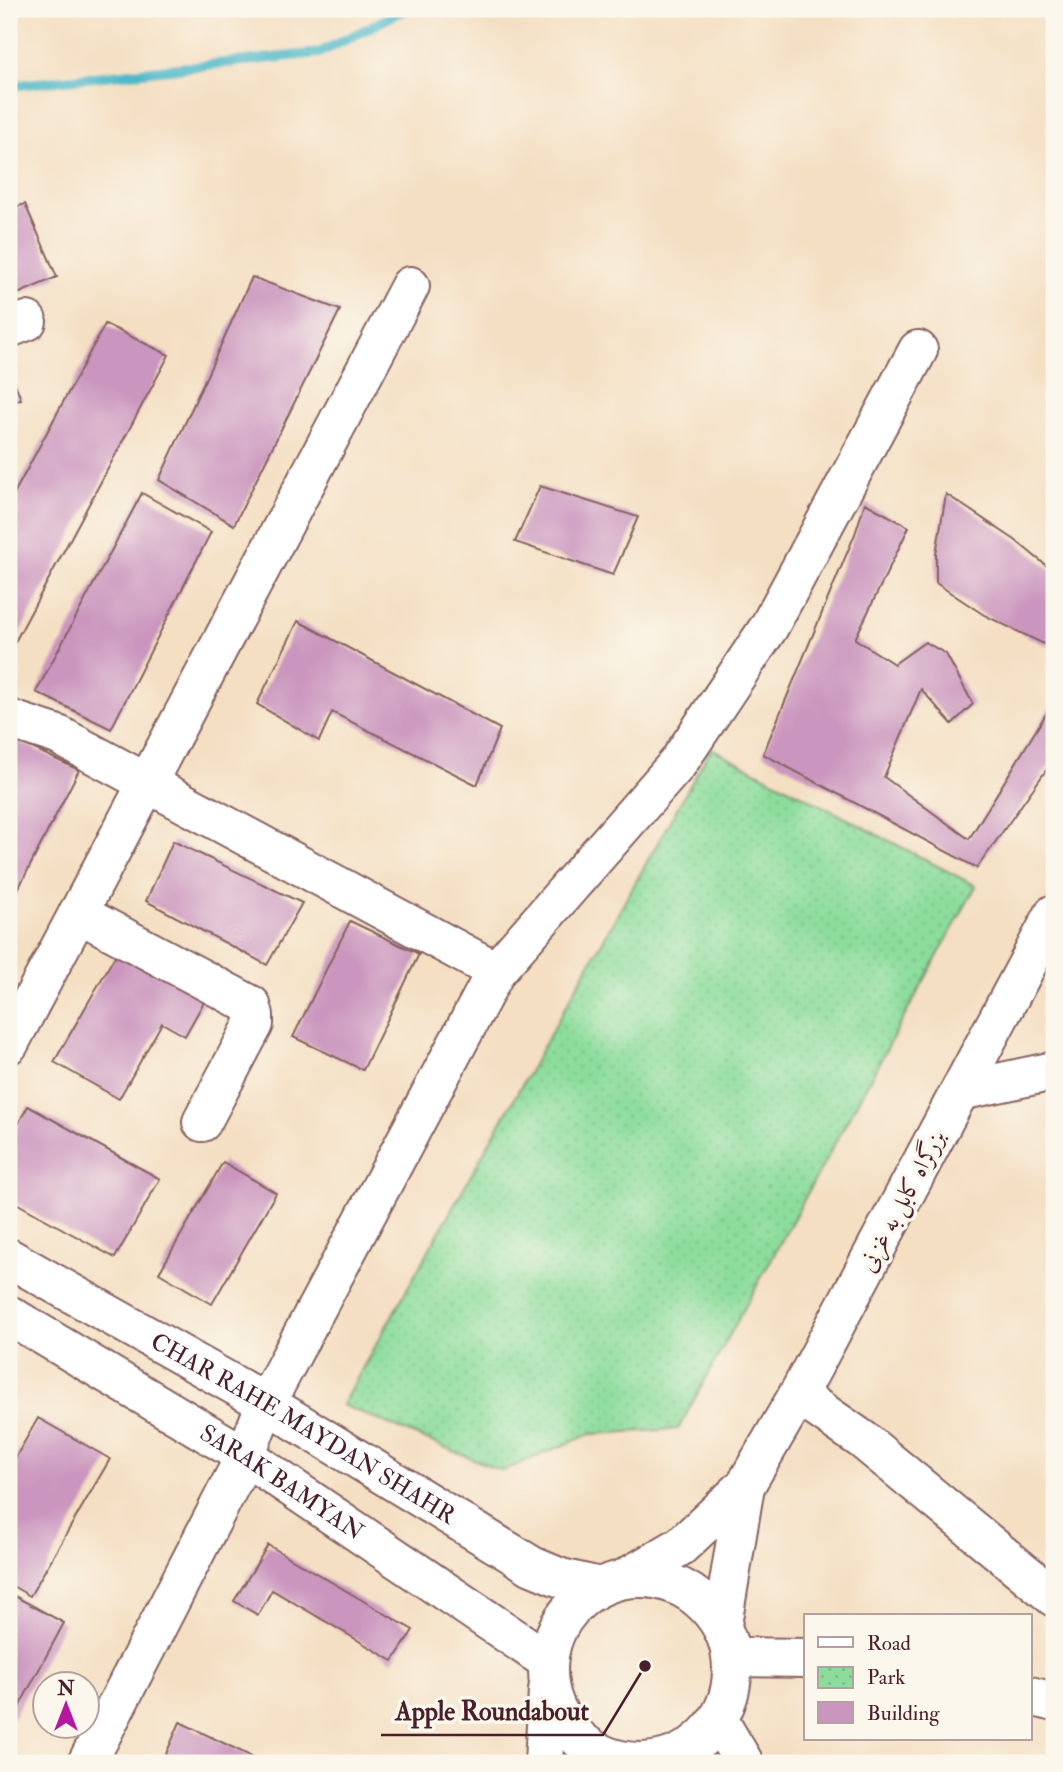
<svg xmlns="http://www.w3.org/2000/svg" width="1063" height="1772" viewBox="0 0 1063 1772" font-family="'IM FELL Double Pica',Amiri,serif">
<defs>
<pattern id="park-dots" width="8" height="8" patternUnits="userSpaceOnUse" patternTransform="scale(1.75)"><rect width="8" height="8" fill="#8cdd9c"/><path d="M2 2h.1M6 6h.1" fill="none" stroke="#7abd87" stroke-width="1.8" stroke-linecap="round"/></pattern>
</defs>
<rect width="100%" height="100%" fill="#fbf7ec"/>
<filter id="ink" filterUnits="userSpaceOnUse"><feTurbulence type="fractalNoise" baseFrequency=".0143" numOctaves="2"/><feDisplacementMap in="SourceGraphic" scale="14" xChannelSelector="R" yChannelSelector="G"/><feConvolveMatrix kernelMatrix="1 2 1 2 8 2 1 2 1" color-interpolation-filters="sRGB"/></filter>
<filter id="wash" filterUnits="userSpaceOnUse"><feTurbulence type="fractalNoise" baseFrequency=".00686" numOctaves="4" result="noise"/><feDisplacementMap in="SourceGraphic" scale="28" xChannelSelector="R" yChannelSelector="G"/><feGaussianBlur stdDeviation="1.57" result="paint"/><feColorMatrix in="noise" values="0 0 0 0 0 0 0 0 0 0 0 0 0 0 0 0 0 1.4 0 .05"/><feComposite in="paint" operator="in"/></filter>
<g filter="url(#wash)">
<rect width="100%" height="100%" fill="#f4dfc3"/>
<polygon fill="url(#park-dots)" stroke="#6b7e64" stroke-width="2" points="711,748 976,886 678,1429 590,1434 502,1471 342,1405"/>
<g fill="none" stroke-linecap="round" stroke-linejoin="round">
<polyline stroke="#4cb8c8" stroke-width="10" points="9,86 319,53 406,9"/>
</g>
<g id="blocks">
<g fill="#ca95be">
<polygon points="25,204 57,277 13,296 9,284 9,209"/>
<polygon points="252,277 340,310 234,525 159,480"/>
<polygon points="105,324 169,355 9,653 9,503"/>
<polygon points="9,369 21,399 9,403"/>
<polygon points="540,486 638,517 613,575 515,542"/>
<polygon points="142,493 211,532 111,729 36,692"/>
<polygon points="946,494 1015,540 1054,572 1054,649 984,615 936,583 936,554"/>
<polygon points="865,503 909,527 855,639 894,664 925,642 946,654 973,704 952,724 921,689 884,777 969,839 1054,701 1054,759 977,868 763,754 855,534"/>
<polygon points="298,621 500,729 477,785 332,712 319,741 257,704"/>
<polygon points="13,739 79,770 9,907 9,746"/>
<polygon points="173,841 302,903 267,965 146,901"/>
<polygon points="350,921 419,954 363,1070 293,1037"/>
<polygon points="119,949 206,998 185,1036 162,1023 119,1099 54,1062"/>
<polygon points="28,1106 160,1179 115,1258 9,1199 9,1140"/>
<polygon points="223,1162 276,1193 212,1304 159,1273"/>
<polygon points="38,1418 110,1459 30,1596 9,1584 9,1469"/>
<polygon points="268,1545 413,1630 393,1661 272,1590 258,1615 234,1601"/>
<polygon points="9,1593 64,1623 13,1718 9,1716"/>
<polygon points="180,1722 265,1763 162,1763"/>
</g>
</g>
</g>
<g filter="url(#ink)">
<use href="#blocks" fill-opacity="0" stroke="#866260" stroke-width="2"/>
<g fill="none" stroke-linecap="round" stroke-linejoin="round">
<defs>
<g id="minor">
<polyline points="9,328 27,321"/>
<polyline points="9,719 58,735 496,971"/>
<polyline points="78,913 251,1005 254,1015 254,1024 202,1122"/>
<polyline points="9,1044 410,286"/>
<polyline points="960,1091 1054,1071"/>
<polyline points="798,1395 863,1440 1054,1597"/>
<polyline points="732,1657 806,1658"/>
<polyline points="1030,1696 1054,1702"/>
<polyline points="719,1721 744,1763"/>
<polyline points="87,1763 245,1456 266,1403 496,971 678,763 769,627 918,350"/>
</g>
<g id="major">
<path id="s1" d="M9,1258L266,1403L532,1566L561,1578L600,1587"/>
<path id="s2" d="M9,1315L245,1456L548,1661"/>
</g>
<g id="highway">
<circle cx="640" cy="1670" r="92"/>
<polyline points="624,1579 681,1546 745,1486 798,1395 1054,914"/>
<polyline points="722,1625 745,1486"/>
<polyline points="544,1763 548,1690"/>
</g>
</defs>
<use href="#minor" stroke="#866260" stroke-width="42"/>
<use href="#major" stroke="#866260" stroke-width="42"/>
<use href="#highway" stroke="#866260" stroke-width="42"/>
<use href="#minor" stroke="#fff" stroke-width="38"/>
<use href="#major" stroke="#fff" stroke-width="38"/>
<use href="#highway" stroke="#fff" stroke-width="38"/>
</g>
</g>
<g text-anchor="middle" stroke-width="7" stroke-linejoin="round" paint-order="stroke">
<g font-size="24" fill="#4a1f2b" stroke="#fbf7ec">
<text transform="translate(902 1201) rotate(-62)" y="8">بزرگراه کابل به غزنی</text>
<text dy="8" stroke="none"><textPath href="#s1" startOffset="340">CHAR RAHE MAYDAN SHAHR</textPath></text>
<text dy="8" stroke="none"><textPath href="#s2" startOffset="320">SARAK BAMYAN</textPath></text>
</g>
</g>
<path fill="none" stroke="#4a1f2b" stroke-width="2.5" d="M645 1666L603 1735H381"/>
<circle fill="#4a1f2b" stroke="#fbf7ec" stroke-width="2.5" cx="645" cy="1666" r="7"/>
<g font-size="26" text-anchor="middle" font-weight="bold" fill="#4a1f2b" stroke="#fbf7ec" stroke-width="7" stroke-linejoin="round" paint-order="stroke">
<text x="492" y="1720">Apple Roundabout</text>
</g>
<rect width="1063" height="1772" fill="none" stroke="#fbf7ec" stroke-width="35"/>
<rect x="804" y="1614" width="228" height="126" fill="#fbf7ec" stroke="#b4a19f" stroke-width="2"/>
<rect x="818" y="1637" width="35" height="10" fill="#ffffff" stroke="#b4a19f" stroke-width="2"/>
<text x="867" y="1650" font-size="21" fill="#4a1f2b">Road</text>
<rect x="818" y="1667" width="35" height="21" fill="url(#park-dots)" stroke="#b4a19f" stroke-width="2"/>
<text x="867" y="1684" font-size="21" fill="#4a1f2b">Park</text>
<rect x="818" y="1702" width="35" height="21" fill="#ca95be" stroke="#b4a19f" stroke-width="2"/>
<text x="867" y="1720" font-size="21" fill="#4a1f2b">Building</text>
<g transform="translate(66 1705)"><circle r="33" fill="#fbf7ec" stroke="#b4a19f" stroke-width="2"/>
<path d="M0-5L12 26L0 18L-12 26Z" fill="#b5179e"/>
<text y="-10" font-size="19" font-weight="bold" text-anchor="middle" fill="#4a1f2b">N</text>
</g>
</svg>
